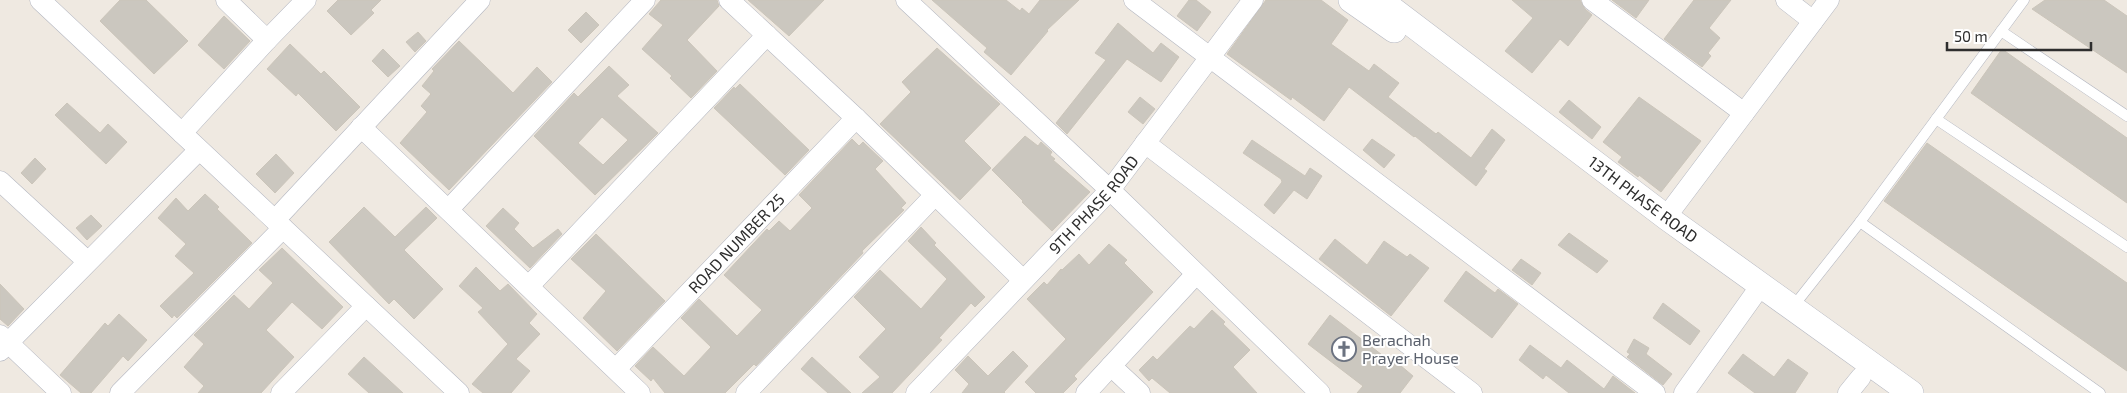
<svg xmlns="http://www.w3.org/2000/svg" width="2127" height="393" viewBox="0 0 2127 393" font-family="'Exo 2',sans-serif">
<rect width="100%" height="100%" fill="#efe9e1"/>
<g fill="#cbc7bf" stroke="#cbc5ba" fill-rule="evenodd">
<polygon points="120,0 146,0 188,41 154,74 100,21"/>
<polygon points="338,0 381,0 371,10 374,13 351,35 327,11"/>
<polygon points="661,0 717,0 719,6 687,40 717,71 691,98 670,78 672,76 642,49 663,25 649,14"/>
<polygon points="748,0 824,0 789,36"/>
<polygon points="932,0 1006,0 1020,11 1022,8 1029,14 1040,0 1079,0 1047,30 1048,31 1011,75 984,52 987,48"/>
<polygon points="1189,0 1196,0 1211,12 1197,31 1177,16"/>
<polygon points="1266,0 1321,0 1348,20 1331,44 1369,71 1374,64 1399,83 1388,97 1436,134 1438,132 1471,158 1492,129 1505,140 1484,169 1487,171 1476,186 1415,136 1414,137 1349,87 1324,121 1292,97 1291,100 1227,54"/>
<polygon points="1512,0 1580,0 1585,9 1592,15 1568,46 1560,39 1532,73 1505,51 1533,18"/>
<polygon points="1612,0 1649,0 1636,18"/>
<polygon points="1694,0 1731,0 1709,28 1720,38 1708,53 1711,56 1702,67 1664,39"/>
<polygon points="2045,0 2104,0 2127,16 2127,73 2032,9"/>
<polygon points="586,12 599,25 581,43 568,30"/>
<polygon points="224,16 250,41 224,69 198,45"/>
<polygon points="1118,23 1153,53 1161,43 1179,57 1161,82 1127,59 1067,134 1056,123 1106,60 1095,53"/>
<polygon points="418,32 426,41 415,52 406,42"/>
<polygon points="459,41 513,93 537,67 552,82 449,190 400,143 427,112 421,106 431,94 422,86 434,71 432,69"/>
<polygon points="290,44 321,74 324,71 360,107 336,131 298,93 296,96 267,69"/>
<polygon points="937,48 1000,104 964,141 991,168 960,200 880,124 911,92 902,82"/>
<polygon points="383,49 400,66 388,77 372,61"/>
<polygon points="2002,49 2127,138 2127,203 1971,93"/>
<path d="M609,66L629,85L617,96L658,133L595,195L534,136L574,93L578,97ZM602,117L628,140L603,165L578,143Z"/>
<polygon points="740,84 809,150 785,175 714,108 734,87 735,89"/>
<polygon points="1140,97 1155,109 1143,124 1128,112"/>
<polygon points="1639,97 1701,141 1661,192 1639,175 1638,177 1618,162 1622,157 1603,142"/>
<polygon points="1569,100 1601,127 1592,139 1559,112"/>
<polygon points="67,103 100,133 108,124 127,142 106,164 55,115"/>
<polygon points="1025,136 1038,146 1041,142 1052,152 1050,155 1055,159 1053,160 1090,192 1052,231 1022,202 1023,201 992,170"/>
<polygon points="852,139 859,146 863,142 883,161 875,169 906,203 901,208 904,210 862,251 863,253 756,366 754,364 725,393 665,393 653,378 651,381 635,366 653,347 684,376 711,347 681,318 699,299 737,336 762,310 724,275 767,229 769,231 779,221 790,231 812,208 799,195"/>
<polygon points="1372,139 1395,155 1384,168 1363,150"/>
<polygon points="1252,140 1305,176 1310,168 1322,176 1307,199 1294,190 1274,214 1264,205 1282,182 1281,179 1243,153"/>
<polygon points="1927,143 2127,283 2127,371 1884,201"/>
<polygon points="276,154 294,173 275,193 256,174"/>
<polygon points="35,158 46,169 32,184 21,173"/>
<polygon points="205,194 219,207 217,209 252,243 177,318 174,315 172,318 160,306 194,273 175,256 186,244 158,218 176,198 188,211"/>
<polygon points="364,207 395,237 426,207 437,218 404,250 443,289 414,319 394,299 389,304 329,242"/>
<polygon points="503,208 519,223 514,229 533,248 558,229 562,234 530,268 486,226"/>
<polygon points="91,215 102,226 87,240 76,228"/>
<polygon points="921,227 936,243 934,245 985,297 975,307 971,303 939,338 942,340 892,393 862,393 880,377 859,357 886,329 854,297 880,270 921,309 947,279 908,241"/>
<polygon points="1569,233 1608,261 1597,273 1558,245"/>
<polygon points="596,234 665,301 617,351 583,318 606,291 571,259"/>
<polygon points="1335,239 1367,265 1384,241 1407,257 1410,254 1429,268 1391,316 1319,259"/>
<polygon points="1109,244 1127,260 1124,263 1153,292 1074,376 1077,379 1063,393 1036,393 1025,382 1066,339 1027,299 1044,282 1047,285 1061,269 1062,270 1079,254 1089,265"/>
<polygon points="282,248 343,307 322,329 292,302 266,330 294,357 261,393 198,393 204,386 184,367 204,344 194,335 234,295 249,309 273,283 259,270"/>
<polygon points="1521,259 1541,273 1532,285 1512,270"/>
<polygon points="476,267 500,291 508,284 537,314 529,323 540,334 516,359 530,371 511,393 483,393 472,384 508,344 478,312 483,308 459,286"/>
<polygon points="1466,271 1495,293 1498,289 1518,304 1492,338 1444,301"/>
<polygon points="0,284 24,309 8,326 0,319"/>
<polygon points="1663,303 1700,331 1690,345 1653,318"/>
<polygon points="1212,310 1225,322 1223,324 1250,350 1233,367 1257,393 1170,393 1152,378 1149,381 1139,370 1153,356 1157,360 1190,326 1194,329"/>
<polygon points="119,314 147,340 128,361 123,356 91,393 81,393 60,375 105,323 108,326"/>
<polygon points="1330,315 1386,358 1388,355 1413,376 1400,393 1357,393 1363,386 1308,344"/>
<polygon points="1634,339 1649,348 1646,354 1672,374 1663,385 1627,357 1630,354 1627,352"/>
<polygon points="1530,345 1561,368 1567,360 1604,389 1613,376 1635,393 1569,393 1546,375 1543,379 1519,360"/>
<polygon points="1013,351 1028,366 1004,392 1005,393 962,393 969,384 955,370 968,356 988,376"/>
<polygon points="1743,354 1774,377 1788,359 1808,373 1795,393 1755,393 1728,373"/>
<polygon points="364,357 403,393 369,393 348,374"/>
<polygon points="812,357 851,393 828,393 801,369"/>
</g>
<g fill="none" stroke-linecap="round" stroke-linejoin="round">
<defs>
<g id="service">
<polyline points="2001,31 2127,116"/>
<polyline points="1936,119 2127,247"/>
<polyline points="1860,222 2100,393"/>
<polyline points="1792,308 1860,222 2024,0"/>
</g>
<g id="minor">
<polyline points="40,0 459,393"/>
<polyline points="226,0 267,40 306,0"/>
<polyline points="729,0 856,118 1023,280"/>
<polyline points="906,0 1110,190 1320,393"/>
<polyline points="1134,0 1655,393"/>
<polyline points="1592,0 1744,113"/>
<polyline points="1786,0 1813,21"/>
<polyline points="361,127 640,393"/>
<polyline points="182,133 267,40"/>
<polyline points="1145,143 1472,393"/>
<polyline points="0,181 87,261"/>
<polyline points="449,209 645,0"/>
<polyline points="1666,217 1829,0"/>
<polyline points="275,220 480,0"/>
<polyline points="529,286 767,35"/>
<polyline points="0,335 61,393"/>
<polyline points="0,351 199,150"/>
<polyline points="1111,366 1140,393"/>
<path id="s1" d="M616,369L856,118"/>
<polyline points="120,393 283,228"/>
<polyline points="281,393 366,306"/>
<polyline points="746,393 935,195"/>
<path id="s2" d="M916,393L1110,190L1253,0"/>
<polyline points="1086,393 1196,274"/>
<polyline points="1684,393 1754,295"/>
<polyline points="1848,393 1861,377"/>
</g>
<g id="tertiary">
<polyline points="1351,0 1394,30"/>
<path id="s3" d="M1380,0L1666,217L1911,393"/>
</g>
</defs>
<use href="#service" stroke="#b4b7c1" stroke-width="11"/>
<use href="#minor" stroke="#b4b7c1" stroke-width="21"/>
<use href="#tertiary" stroke="#b4b7c1" stroke-width="26"/>
<use href="#service" stroke="#fff" stroke-width="10"/>
<use href="#minor" stroke="#fff" stroke-width="20"/>
<use href="#tertiary" stroke="#fff" stroke-width="25"/>
</g>
<defs>
<symbol id="church-ring" viewBox="-11 -11 22 22"><circle r="9.5" fill="#fff" stroke="#6b7280" stroke-width="1.5"/><path d="M-1.2-6h2.4v3.5h3.3v2.4h-3.3V6h-2.4V-.1h-3.3v-2.4h3.3Z" fill="#6b7280"/></symbol>
</defs>
<g fill-rule="evenodd">
<use href="#church-ring" x="1330" y="335" width="28" height="28"/>
</g>
<g text-anchor="middle" stroke-width="4" stroke-linejoin="round" paint-order="stroke">
<g font-size="16" fill="#2e2e2e" stroke="#fff">
<text dy="6" stroke="none"><textPath href="#s3" startOffset="330">13TH PHASE ROAD</textPath></text>
<text dy="6" stroke="none"><textPath href="#s2" startOffset="259">9TH PHASE ROAD</textPath></text>
<text dy="6" stroke="none"><textPath href="#s1" startOffset="174">ROAD NUMBER 25</textPath></text>
</g>
<g font-size="16" fill="#5b616d" stroke="#fff" text-anchor="start">
<text x="1362" y="346">Berachah<tspan x="1362" dy="18">Prayer House</tspan></text>
</g>
</g>
<path d="M1947 42v8h144v-8" fill="none" stroke="#2e2e2e" stroke-width="2.5"/>
<text x="1954" y="42" font-size="15" fill="#2e2e2e" stroke="#ffffff" stroke-width="4" paint-order="stroke">50 m</text>
</svg>
